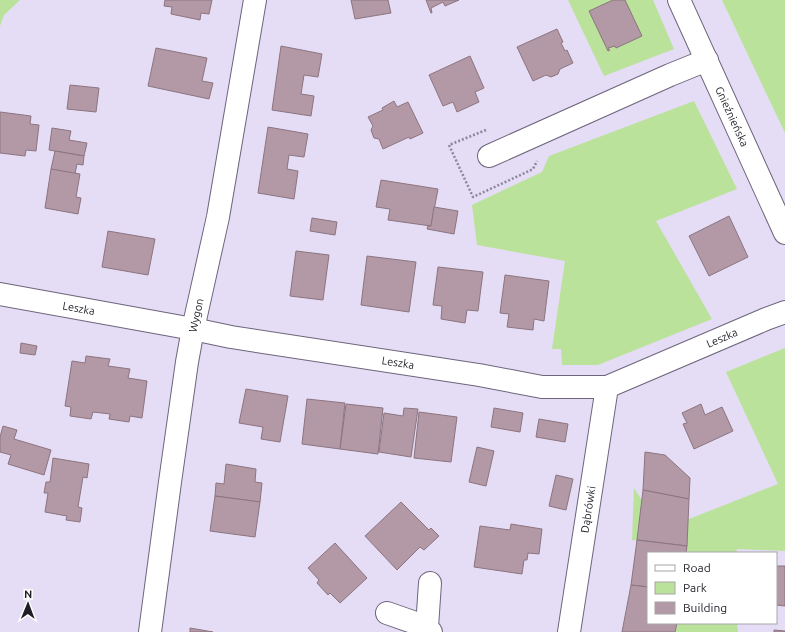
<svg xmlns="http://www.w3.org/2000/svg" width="785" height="632" viewBox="0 0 785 632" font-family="Ubuntu,sans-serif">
<rect width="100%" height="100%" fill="#e5dcf5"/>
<g fill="#bbe29a">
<polygon points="0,0 20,0 4,15 0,26"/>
<polygon points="568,0 653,0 674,49 604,76"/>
<polygon points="722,0 785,0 785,133"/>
<polygon points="694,101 737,189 656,221 712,319 598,365 562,365 561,349 552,349 565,261 477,245 472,205 542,172 549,156"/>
<polygon points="785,348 785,551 737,549 736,553 686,553 686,546 632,540 634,488 661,530 778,484 726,372"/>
<polygon points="677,623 737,623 738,632 675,632"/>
</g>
<g fill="#b399a6" stroke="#8c7480">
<polygon points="165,0 212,0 209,14 201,13 200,20 171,14 172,7 164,6"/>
<polygon points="351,0 388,0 391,13 355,19"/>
<polygon points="426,0 459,0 445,6 443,2 431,8 432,13 431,13"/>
<polygon points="613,0 625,0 642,36 616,48 615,46 608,48 610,50 608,51 589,11"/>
<polygon points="557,29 563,42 561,43 565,51 567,50 573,63 560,69 558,74 551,77 546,75 533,81 517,47"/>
<polygon points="281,46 322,54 318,77 304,75 301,94 314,96 311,116 272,110"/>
<polygon points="156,48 207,58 202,81 213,83 209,99 148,86"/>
<polygon points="470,56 484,88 475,92 479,102 457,112 453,102 443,106 429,75"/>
<polygon points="70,85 99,88 96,112 67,109"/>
<polygon points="394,101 397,107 408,102 423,133 410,139 409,137 383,149 379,139 374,138 371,130 373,126 368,117 383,110 382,108"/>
<polygon points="0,112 31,116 30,124 39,125 36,151 26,150 25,156 0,153"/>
<polygon points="268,127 308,134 304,157 289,155 287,169 298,171 294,199 258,193"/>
<polygon points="52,128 71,131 69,140 87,143 84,156 49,150"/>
<polygon points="55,151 84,156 83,165 77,164 75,174 51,169"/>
<polygon points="51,169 80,174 76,197 81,198 78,214 45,208"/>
<polygon points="381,180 438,189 431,226 388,220 390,209 376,207"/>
<polygon points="434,207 458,211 454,234 427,229 428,226 431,226"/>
<polygon points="729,216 748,257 709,276 689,236"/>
<polygon points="312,218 337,222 335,235 310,231"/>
<polygon points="108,231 155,239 148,275 102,267"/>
<polygon points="296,251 329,255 323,300 290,296"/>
<polygon points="367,256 416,262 409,312 361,305"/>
<polygon points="438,267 483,272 478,311 467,310 465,323 441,319 442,306 433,305"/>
<polygon points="505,275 549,281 544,321 534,319 533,330 507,327 509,314 500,313"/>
<polygon points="21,343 37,346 35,355 20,353"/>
<polygon points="86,356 110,359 108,366 130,369 128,378 147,381 142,418 130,416 129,422 109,419 110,414 93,412 91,419 70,416 71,407 65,406 72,361 85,363"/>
<polygon points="246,389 288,396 280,442 261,439 263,427 239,423"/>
<polygon points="307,399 345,403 340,449 302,444"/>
<polygon points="346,404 383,408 378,454 340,449"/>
<polygon points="701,404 705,415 722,407 733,431 694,449 683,424 687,423 682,413"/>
<polygon points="404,408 418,409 411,457 379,452 384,413 403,416"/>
<polygon points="494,408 523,413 520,432 491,427"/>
<polygon points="419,412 457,417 451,462 414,458"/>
<polygon points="539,419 568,424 565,442 536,437"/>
<polygon points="3,426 17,430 14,439 51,450 44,475 8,464 11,455 0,452 0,437"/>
<polygon points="477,447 494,451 486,486 469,482"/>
<polygon points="645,452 665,455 690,478 689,499 643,490"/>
<polygon points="53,458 89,464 87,478 83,477 78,507 82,508 80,522 66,520 67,516 45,512 48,493 44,493 46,482 50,482"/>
<polygon points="226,464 256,469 255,482 262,483 260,502 215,496 216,483 224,484"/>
<polygon points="556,475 573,479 566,510 549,506"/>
<polygon points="643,490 689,499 687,546 637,540"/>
<polygon points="215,496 260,502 255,537 210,531"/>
<polygon points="401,502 429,530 431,528 439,536 424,550 420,547 397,570 365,536"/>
<polygon points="511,524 542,529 539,554 528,553 527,560 524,560 522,574 474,567 480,526 510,530"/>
<polygon points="637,540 687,546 686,553 648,553 648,587 631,585"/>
<polygon points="335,543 367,578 340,603 330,593 328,595 317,583 319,580 308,568"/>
<polygon points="776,566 785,566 785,606 776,605"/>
<polygon points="631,585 648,587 648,623 677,623 675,632 622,632"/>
<polygon points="190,628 213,632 190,632"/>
<polygon points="774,630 785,631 785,632 774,632"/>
</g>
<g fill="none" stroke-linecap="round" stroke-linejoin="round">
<defs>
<g id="minor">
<path id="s1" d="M679,0L785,233"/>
<polyline points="489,156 670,75 707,60"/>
<path id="s2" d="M0,294L193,329L231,337L479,375L542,387H607L766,319L785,312"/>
<polyline points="430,583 427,627 431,632"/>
<polyline points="387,613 427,627"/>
<path id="s3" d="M150,632L170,482L187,362L193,329L218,217L255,0"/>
<path id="s4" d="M569,632L607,387"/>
</g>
</defs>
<use href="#minor" stroke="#6d657b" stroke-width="24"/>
<polyline stroke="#8e8799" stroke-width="2.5" stroke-dasharray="2 2" stroke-linecap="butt" points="486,130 449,145 473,197 529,171 533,169 537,161"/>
<use href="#minor" stroke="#fff" stroke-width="22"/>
</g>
<g text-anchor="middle" stroke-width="3" stroke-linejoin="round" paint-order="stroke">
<g font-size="11" fill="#201d26" stroke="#fff">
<text dy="4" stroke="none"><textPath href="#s1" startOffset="128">Gnieźnieńska</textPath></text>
<text dy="4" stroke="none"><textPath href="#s2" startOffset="80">Leszka</textPath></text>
<text dy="4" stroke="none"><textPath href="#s3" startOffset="320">Wygon</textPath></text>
<text dy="4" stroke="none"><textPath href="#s2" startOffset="740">Leszka</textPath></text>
<text dy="4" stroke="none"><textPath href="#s2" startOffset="404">Leszka</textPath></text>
<text dy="4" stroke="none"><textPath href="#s4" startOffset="124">Dąbrówki</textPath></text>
</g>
</g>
<rect x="647" y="552" width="130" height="72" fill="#ffffff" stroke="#a6a5a8"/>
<rect x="655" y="565" width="20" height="6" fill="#ffffff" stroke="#a6a5a8"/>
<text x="683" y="572" font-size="12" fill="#201d26">Road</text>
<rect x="655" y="582" width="20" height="12" fill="#bbe29a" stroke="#a6a5a8"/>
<text x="683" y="592" font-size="12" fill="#201d26">Park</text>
<rect x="655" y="602" width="20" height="12" fill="#b399a6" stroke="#a6a5a8"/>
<text x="683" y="612" font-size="12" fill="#201d26">Building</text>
<g transform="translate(28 604) rotate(1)" stroke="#ffffff" stroke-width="3" paint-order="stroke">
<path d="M0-3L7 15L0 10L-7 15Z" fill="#201d26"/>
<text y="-6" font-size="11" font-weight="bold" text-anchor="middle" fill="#201d26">N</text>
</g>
</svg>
